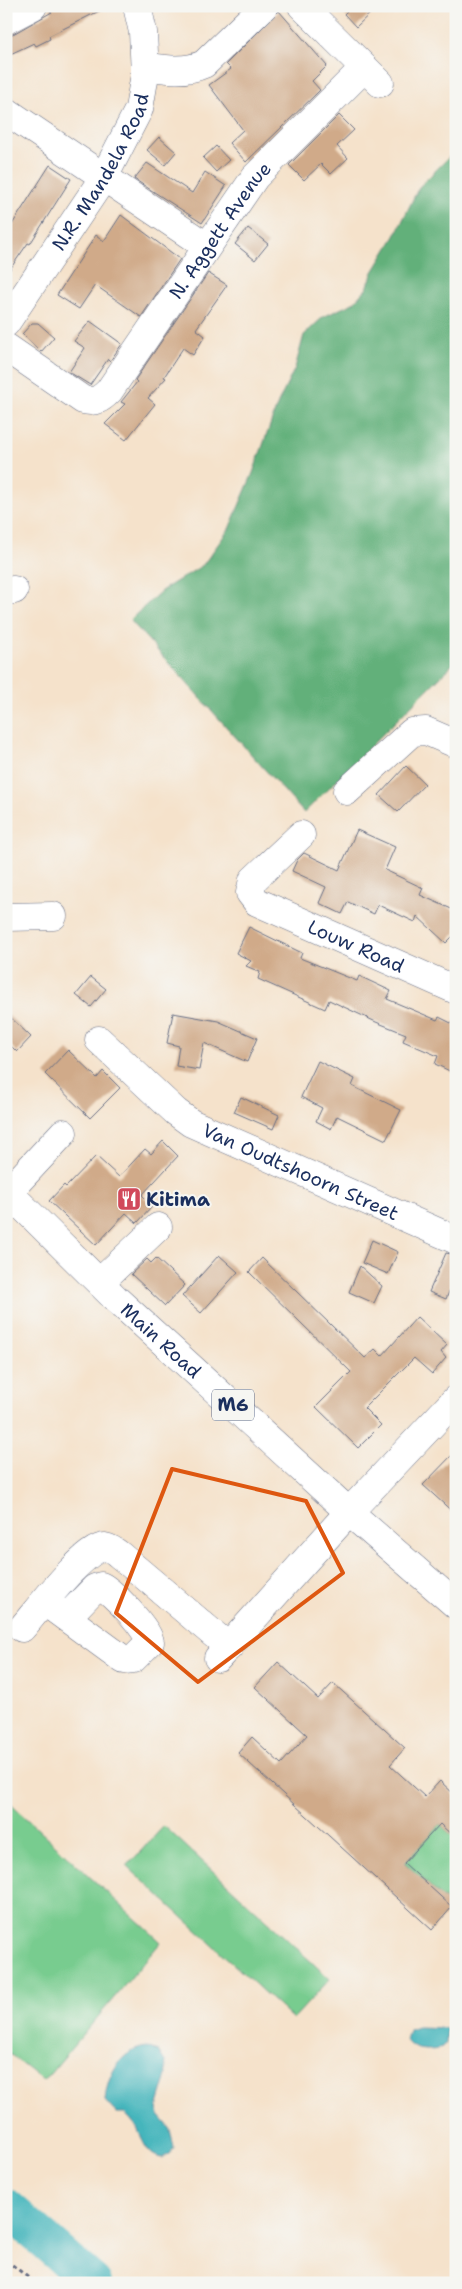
<svg xmlns="http://www.w3.org/2000/svg" width="462" height="2289" viewBox="0 0 462 2289" font-family="'Shantell Sans',sans-serif">
<rect width="100%" height="100%" fill="#f6f6f2"/>
<filter id="ink" filterUnits="userSpaceOnUse"><feTurbulence type="fractalNoise" baseFrequency=".02" numOctaves="2"/><feDisplacementMap in="SourceGraphic" scale="10" xChannelSelector="R" yChannelSelector="G"/><feConvolveMatrix kernelMatrix="1 2 1 2 8 2 1 2 1" color-interpolation-filters="sRGB"/></filter>
<filter id="wash" filterUnits="userSpaceOnUse"><feTurbulence type="fractalNoise" baseFrequency=".0096" numOctaves="4" result="noise"/><feDisplacementMap in="SourceGraphic" scale="20" xChannelSelector="R" yChannelSelector="G"/><feGaussianBlur stdDeviation="1.12" result="paint"/><feColorMatrix in="noise" values="0 0 0 0 0 0 0 0 0 0 0 0 0 0 0 0 0 1.4 0 .05"/><feComposite in="paint" operator="in"/></filter>
<g filter="url(#wash)">
<rect width="100%" height="100%" fill="#f5e2cb"/>
<g fill="#78cc8f" stroke="#4a7e76">
<polygon points="6,1800 161,1942 44,2081 6,2051"/>
<polygon points="440,1824 456,1839 456,1910 405,1863"/>
<polygon points="164,1826 330,1979 293,2019 127,1866"/>
</g>
<polygon fill="#62b07a" stroke="#3e706c" points="456,150 456,661 304,813 130,620 161,591 203,565 229,529 253,473 278,403 295,368 304,335 323,317 353,303 367,288 373,272 395,236 419,187"/>
<g fill="#45b5bc" stroke="#30728d">
<path d="M418,2027L447,2028L446,2043L443,2048C431,2051 412,2052 406,2040L409,2030Z"/>
<path d="M148,2047L159,2052L165,2062L167,2075L157,2108L159,2115L169,2127L174,2147L170,2154L162,2158C145,2155 143,2139 136,2126C133,2122 128,2117 125,2113H116L105,2101C107,2076 120,2049 148,2047Z"/>
</g>
<g fill="none" stroke-linecap="round" stroke-linejoin="round">
<polyline stroke="#45b5bc" stroke-width="38" points="6,2207 93,2283"/>
</g>
<g id="blocks">
<g fill="#d0aa89">
<polygon points="49,6 109,6 49,36 50,39 36,46 34,43 6,56 6,35 13,34 52,12"/>
<polygon points="352,6 378,6 356,27 344,14"/>
<polygon points="279,11 327,66 312,81 320,90 318,92 246,162 229,143 243,130 209,85 231,69 226,64"/>
<polygon points="339,115 354,130 337,146 348,158 331,174 321,164 304,180 289,165"/>
<polygon points="159,137 176,152 165,165 147,150"/>
<polygon points="216,146 229,160 216,172 203,158"/>
<polygon points="147,163 192,193 205,172 226,186 202,223 134,179"/>
<polygon points="50,165 71,179 30,244 28,243 6,275 6,234"/>
<polygon points="121,215 180,259 141,317 95,285 79,309 57,295 96,235 104,241"/>
<polygon points="248,228 268,244 255,260 235,244"/>
<polygon points="208,273 227,285 196,329 205,336 193,355 183,348 164,377 166,378 148,398 155,404 126,440 105,424 125,404 121,402 137,382 135,380"/>
<polygon points="90,321 122,344 110,361 108,359 90,385 69,372 85,348 74,341"/>
<polygon points="32,323 38,323 54,337 41,352 22,334"/>
<polygon points="406,766 425,784 398,812 379,795"/>
<polygon points="357,830 395,847 385,870 423,888 420,895 456,911 456,933 446,943 417,916 415,922 378,905 374,914 348,902 342,914 319,903 326,887 292,871 297,860 304,853 339,870"/>
<polygon points="249,927 302,953 300,958 357,981 359,976 391,991 387,999 437,1020 439,1017 453,1024 456,1019 456,1074 435,1064 438,1056 403,1041 406,1034 376,1022 329,1000 325,1009 258,979 260,972 246,966 251,961 236,953"/>
<polygon points="91,977 106,989 91,1007 76,995"/>
<polygon points="6,1013 31,1037 17,1052 6,1041"/>
<polygon points="173,1013 218,1021 257,1038 247,1062 204,1043 199,1070 176,1066 179,1046 167,1043"/>
<polygon points="68,1050 97,1078 103,1071 120,1088 90,1118 45,1074"/>
<polygon points="318,1061 355,1079 352,1086 401,1110 386,1140 337,1116 331,1129 316,1121 322,1108 301,1097"/>
<polygon points="241,1097 279,1115 273,1129 234,1112"/>
<polygon points="163,1141 178,1156 142,1195 153,1206 137,1223 126,1213 96,1245 49,1201 64,1185 66,1187 96,1156 119,1177 145,1149 151,1154"/>
<polygon points="372,1240 398,1252 388,1274 362,1263"/>
<polygon points="446,1253 456,1255 456,1275 446,1299 429,1292"/>
<polygon points="219,1255 238,1272 201,1313 182,1296"/>
<polygon points="156,1258 185,1285 165,1306 131,1274 147,1259 151,1263"/>
<polygon points="262,1258 365,1358 375,1349 382,1356 417,1317 447,1345 441,1352 446,1358 432,1374 414,1358 364,1408 381,1425 358,1448 316,1407 351,1372 249,1272"/>
<polygon points="360,1266 382,1286 374,1303 349,1292"/>
<polygon points="456,1451 456,1515 423,1485"/>
<polygon points="278,1662 318,1699 333,1683 405,1748 390,1765 425,1797 440,1781 456,1796 456,1839 440,1824 404,1863 452,1907 432,1930 238,1753 252,1737 281,1764 307,1735 255,1687"/>
</g>
</g>
</g>
<g filter="url(#ink)">
<use href="#blocks" fill-opacity="0" stroke="#676e84" stroke-width="1"/>
<g fill="none" stroke-linecap="round" stroke-linejoin="round">
<defs>
<g id="minor">
<polyline points="302,6 380,83"/>
<polyline points="6,20 33,6"/>
<path d="M145,66C165,69 184,73 204,64L264,6"/>
<polyline points="6,111 206,246"/>
<path id="s1" d="M6,323L104,177L139,109L145,74L143,32L137,6"/>
<path id="s2" d="M6,347L83,400C95,403 101,399 109,391L255,177L364,68"/>
<polyline points="6,591 14,590"/>
<polyline points="347,791 412,732 426,731 456,744"/>
<path id="s3" d="M301,835L253,880L250,893L257,902L456,990"/>
<polyline points="6,917 53,916"/>
<path id="s4" d="M99,1040L176,1112L191,1123L456,1240"/>
<polyline points="8,1192 63,1133"/>
<polyline points="100,1282 158,1227"/>
<path d="M45,1602L124,1660L133,1659L150,1642C149,1630 112,1591 101,1586L95,1588L67,1617"/>
<path d="M22,1628C36,1612 86,1546 105,1547C112,1548 117,1553 122,1557L229,1647"/>
<polyline points="218,1658 349,1512 456,1399"/>
</g>
<g id="major">
<path id="s5" d="M6,1190L116,1299L349,1512L456,1605"/>
</g>
</defs>
<use href="#minor" stroke="#676e84" stroke-width="29"/>
<use href="#major" stroke="#676e84" stroke-width="29"/>
<polyline stroke="#676e84" stroke-width="3" stroke-dasharray="4 4" stroke-linecap="butt" points="6,2260 35,2283"/>
<use href="#minor" stroke="#fff" stroke-width="28"/>
<use href="#major" stroke="#fff" stroke-width="28"/>
</g>
</g>
<path fill="none" stroke="#de5710" stroke-width="4" stroke-linejoin="round" d="M172,1469L306,1501L343,1573L198,1682L116,1613Z"/>
<defs>
<symbol id="restaurant-square" viewBox="-11 -11 22 22"><rect x="-9" y="-9" width="18" height="18" rx="4" fill="#d1495b" stroke="#f6f6f2"/><path d="M-5-6h1v4h1v-4h1v4h1v-4h1v5L-1.5 .5V6h-2V.5L-5-1ZM5-6V6H3V1.5H1.5Q1.5-4 5-6Z" fill="#fff"/></symbol>
</defs>
<g fill-rule="evenodd">
<use href="#restaurant-square" x="115" y="1185" width="28" height="28"/>
</g>
<g text-anchor="middle" stroke-width="4" stroke-linejoin="round" paint-order="stroke">
<rect fill="#f6f6f2" stroke="#5d6b8a" stroke-width="1" x="212" y="1389.5" width="42" height="31" rx="4"/>
<g font-size="18" font-weight="bold" fill="#1b2f5e">
<text x="233" y="1411">M6</text>
</g>
<g font-size="19" fill="#1b2f5e" stroke="#f6f6f2">
<text dy="7" stroke="none"><textPath href="#s1" startOffset="179">N.R. Mandela Road</textPath></text>
<text dy="7" stroke="none"><textPath href="#s2" startOffset="318">N. Aggett Avenue</textPath></text>
<text dy="7" stroke="none"><textPath href="#s3" startOffset="199">Louw Road</textPath></text>
<text dy="7" stroke="none"><textPath href="#s4" startOffset="244">Van Oudtshoorn Street</textPath></text>
<text dy="7" stroke="none"><textPath href="#s5" startOffset="216">Main Road</textPath></text>
</g>
<g font-size="19" font-weight="bold" fill="#1b2f5e" stroke="#f6f6f2" text-anchor="start">
<text x="146" y="1206">Kitima</text>
</g>
</g>
<rect width="462" height="2289" fill="none" stroke="#f6f6f2" stroke-width="25"/>
</svg>
